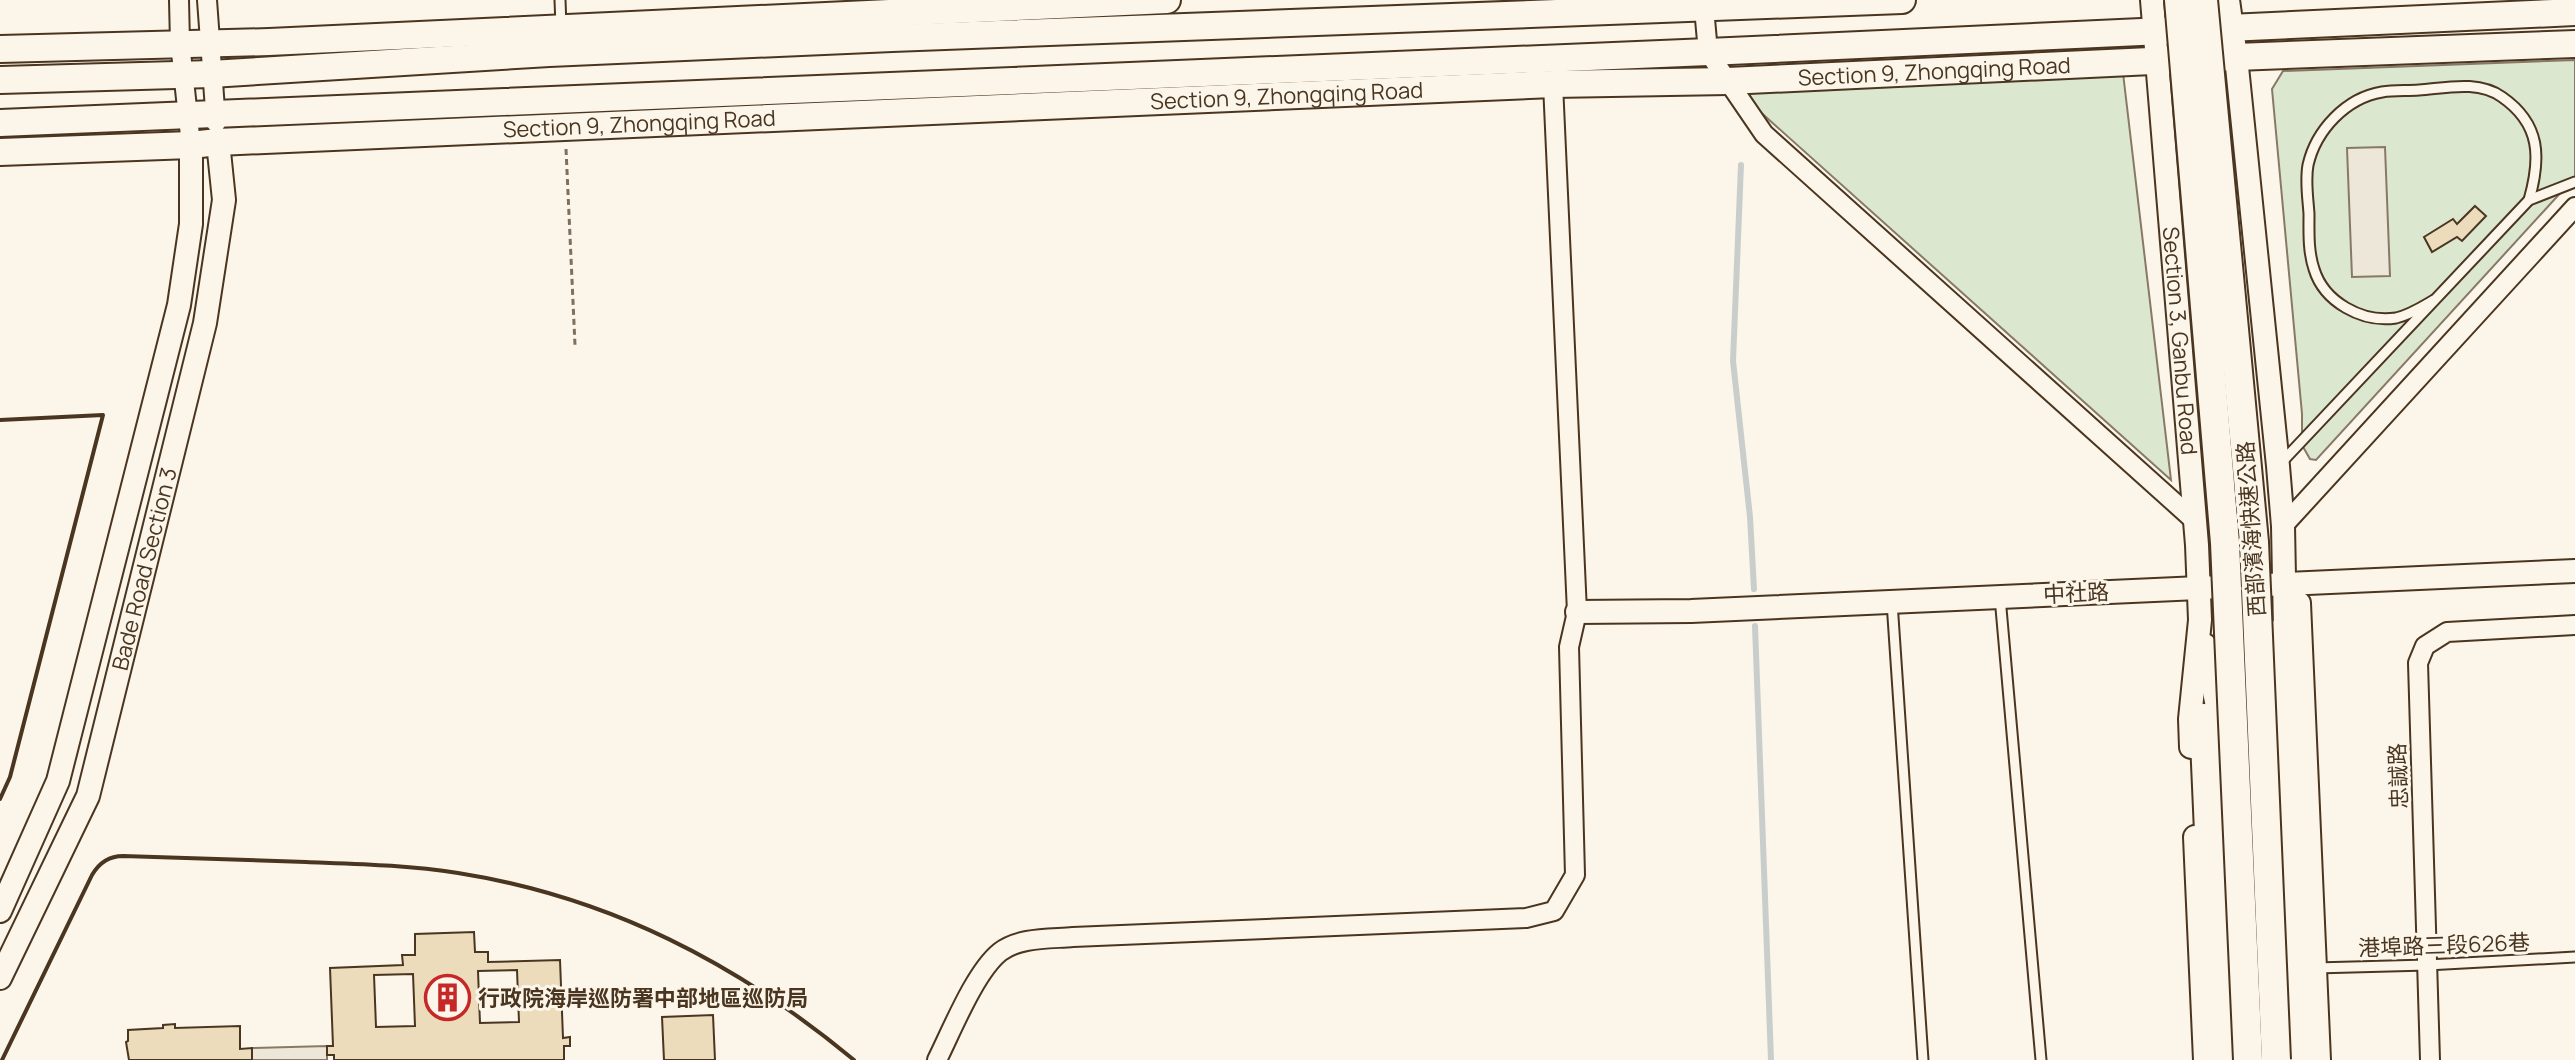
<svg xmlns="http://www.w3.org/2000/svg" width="2575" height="1060" viewBox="0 0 2575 1060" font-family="Manrope,'Noto Sans TC',sans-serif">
<rect width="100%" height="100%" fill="#fbf6e9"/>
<g fill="#dce7d0" stroke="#887966" stroke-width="2">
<polygon points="2575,60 2575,177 2316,460 2310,459 2302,445 2302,414 2272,89 2283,71"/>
<polygon points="2123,73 2171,480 1737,91"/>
</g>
<g fill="#ede7d9" stroke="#887966" stroke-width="2">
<polygon points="2385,147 2390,276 2352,277 2347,148"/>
<polygon points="327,1046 327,1060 252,1060 252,1048"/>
</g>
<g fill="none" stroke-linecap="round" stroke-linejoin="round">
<g stroke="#c9cecd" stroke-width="6">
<polyline points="1741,165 1733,361 1750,517 1754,589"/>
<polyline points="1755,626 1771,1060"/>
</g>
</g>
<g fill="#ecdcbc" stroke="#4a3520" stroke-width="2" fill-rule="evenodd">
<polygon points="2475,206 2486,216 2462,241 2457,237 2432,252 2424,237 2453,219 2457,224"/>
<path d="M474,932L475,952H488V962L560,960L563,1038L570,1037V1046H564V1060H334V1055H327V1046H333L330,968L403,965L402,955H415V934ZM517,970L519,1022L480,1023L478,971ZM413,974L415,1026L376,1027L374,975Z"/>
<polygon points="713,1015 715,1060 664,1060 662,1017"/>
<polygon points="175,1024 175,1028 240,1026 240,1049 252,1048 252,1060 129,1060 126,1042 128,1041 128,1030 163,1028 163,1025"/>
</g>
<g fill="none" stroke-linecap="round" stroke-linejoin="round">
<defs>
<g id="service">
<polyline points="560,0 561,26"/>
<path d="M2434,300C2422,307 2410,315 2396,318C2362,323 2324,302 2314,269C2308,251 2309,232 2309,214C2308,198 2305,181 2308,165C2316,130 2346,98 2382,92C2394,90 2407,91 2419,90C2446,88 2478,80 2502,97C2541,124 2541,158 2529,200"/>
<polyline points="2280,464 2529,200 2575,182"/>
<polyline points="2000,597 2041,1060"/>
<polyline points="1892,602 1923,1060"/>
<polyline points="2315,968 2427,965 2575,957"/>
</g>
<g id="minor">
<polyline points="179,0 180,43 191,145"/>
<polyline points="207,0 216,123"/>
<polyline points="1706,0 1704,8 1708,52 1764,134 2195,521"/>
<polyline points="2283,526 2575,207"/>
<path d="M937,1060C952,1030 975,972 1000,952C1019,937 1050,939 1073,937L1526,918L1554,911L1575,875L1569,647L1577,612L1553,84"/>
<polyline points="2430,1060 2418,663 2425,646 2447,632 2575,625"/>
</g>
<g id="tertiary">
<path id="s1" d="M2152,0L2197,545L2200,620L2190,719L2191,747"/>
<polyline points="2228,0 2236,57 2278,466 2283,526 2285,629"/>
<polyline points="2299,603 2319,1060"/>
<polyline points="1577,612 1691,611 2575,571"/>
<polyline points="2205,645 2219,717 2233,1060"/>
<polyline points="2195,837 2205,1060"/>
<polyline points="0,911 58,781 179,305 191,224 191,145"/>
<path id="s2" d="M0,978L88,796L205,323L224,200L218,142"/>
</g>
<g id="primary">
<polyline points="0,49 269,42 1167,0"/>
<polyline points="0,80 211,74 549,53 892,38 1902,0"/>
<polyline points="0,123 1708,52 2575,12"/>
<path id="s3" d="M0,152L191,145L218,142L1553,84L1728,81L2236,57L2575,44"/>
</g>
<g id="trunk">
<polyline points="2285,629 2304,1060"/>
<polyline points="2204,718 2219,1060"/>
</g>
</defs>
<use href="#service" stroke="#4a3520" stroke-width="13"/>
<use href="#minor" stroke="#4a3520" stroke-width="22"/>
<use href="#tertiary" stroke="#4a3520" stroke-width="26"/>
<use href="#primary" stroke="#4a3520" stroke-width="30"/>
<use href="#trunk" stroke="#4a3520" stroke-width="32"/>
<polyline stroke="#7f6f5c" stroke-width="3" stroke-dasharray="6 4" stroke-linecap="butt" points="566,149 575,345"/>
<use href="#service" stroke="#fbf6e9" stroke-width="9"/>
<use href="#minor" stroke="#fbf6e9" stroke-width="18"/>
<use href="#tertiary" stroke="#fbf6e9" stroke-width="22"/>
<use href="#primary" stroke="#fbf6e9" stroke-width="26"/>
<use href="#trunk" stroke="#fbf6e9" stroke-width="28"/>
<defs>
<g id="trunk-bridge">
<polyline points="2179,0 2225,543 2248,1060"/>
<polyline points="2203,0 2254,542 2276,1060"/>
</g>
</defs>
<use href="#trunk-bridge" stroke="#4a3520" stroke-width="32" stroke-linecap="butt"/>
<use href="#trunk-bridge" stroke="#fbf6e9" stroke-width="28"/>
<g stroke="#4a3520" stroke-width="4">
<polyline points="0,420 103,415 10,777 0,799"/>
<path d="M2,1060L92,875C99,863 109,856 123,856C184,858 245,860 306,862C357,864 407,865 458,873C609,897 737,963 854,1060"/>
</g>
</g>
<defs>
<symbol id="building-ring" viewBox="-11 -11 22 22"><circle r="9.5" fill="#fbf6e9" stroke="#c62828" stroke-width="1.5"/><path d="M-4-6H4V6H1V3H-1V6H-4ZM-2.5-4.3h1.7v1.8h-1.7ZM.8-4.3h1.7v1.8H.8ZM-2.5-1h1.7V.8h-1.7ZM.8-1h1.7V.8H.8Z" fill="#c62828"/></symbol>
</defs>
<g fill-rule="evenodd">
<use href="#building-ring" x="422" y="972" width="51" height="51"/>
</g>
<g text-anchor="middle" stroke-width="6" stroke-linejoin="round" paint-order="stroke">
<g font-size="22" fill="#4a3520" stroke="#fbf6e9">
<text dy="8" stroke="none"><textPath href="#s3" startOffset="1936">Section 9, Zhongqing Road</textPath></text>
<text dy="8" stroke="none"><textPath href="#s3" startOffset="1288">Section 9, Zhongqing Road</textPath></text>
<text dy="8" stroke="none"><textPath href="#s3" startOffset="640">Section 9, Zhongqing Road</textPath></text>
<text dy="8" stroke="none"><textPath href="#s1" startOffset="342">Section 3, Ganbu Road</textPath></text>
<text transform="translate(2251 529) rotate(-94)" y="8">西部濱海快速公路</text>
<text dy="8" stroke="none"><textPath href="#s2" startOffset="436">Bade Road Section 3</textPath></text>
<text transform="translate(2076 593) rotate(-3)" y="8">中社路</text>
<text transform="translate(2398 776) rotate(-92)" y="8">忠誠路</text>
<text transform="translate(2444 945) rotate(-2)" y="8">港埠路三段626巷</text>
</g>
<g font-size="22" font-weight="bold" fill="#4a3520" stroke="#fbf6e9" text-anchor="start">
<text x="478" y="1006">行政院海岸巡防署中部地區巡防局</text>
</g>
</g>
</svg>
